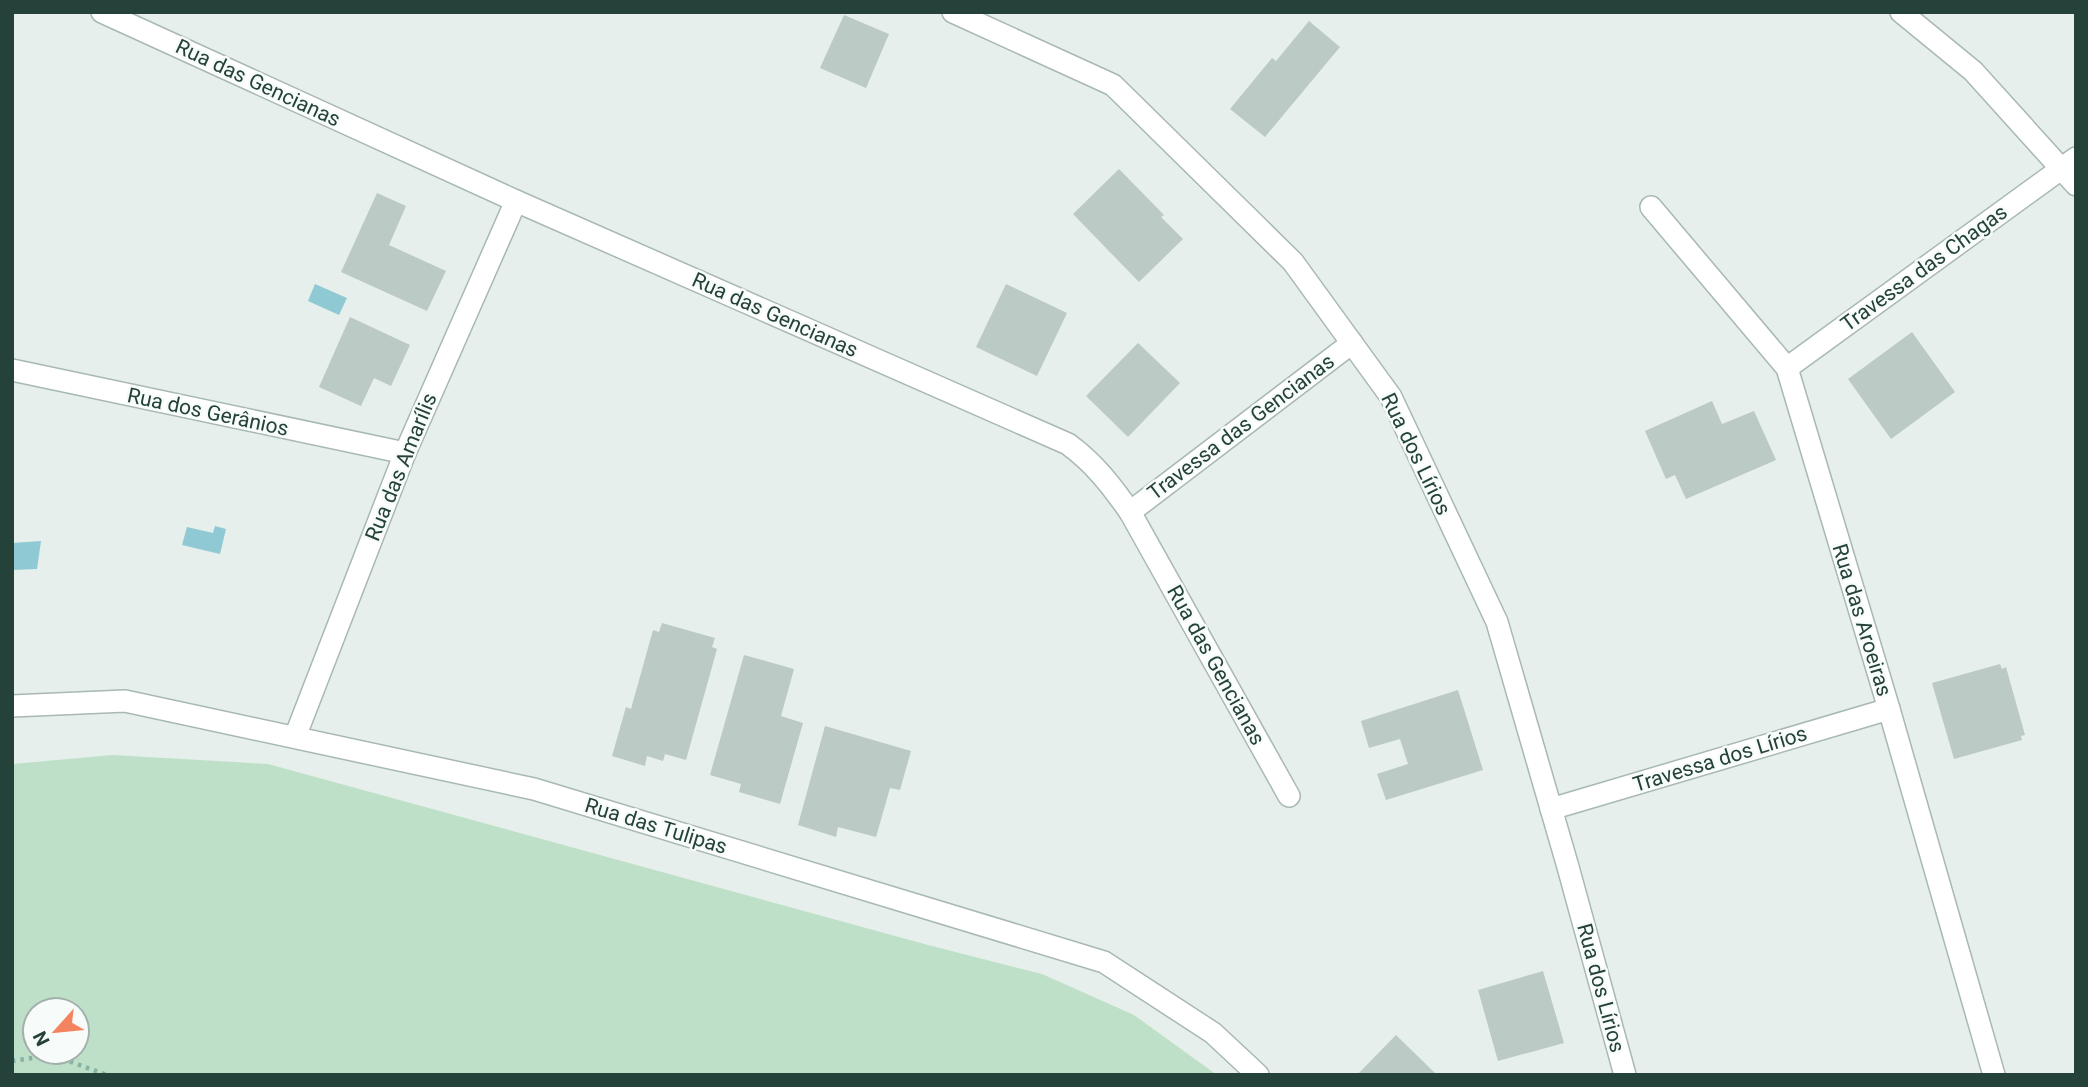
<svg xmlns="http://www.w3.org/2000/svg" width="2088" height="1087" viewBox="0 0 2088 1087" font-family="Roboto,sans-serif">
<rect width="100%" height="100%" fill="#e6efeb"/>
<path fill="#bfe0c8" fill-rule="evenodd" d="M113,755L268,764L928,945L1042,974L1134,1015L1217,1075H12V764ZM35,1010H77V1052H35Z"/>
<g fill="#8ec9d4">
<polygon points="315,284 347,298 339,315 308,301"/>
<polygon points="215,526 226,529 220,554 182,545 187,527 213,533"/>
<polygon points="41,541 37,569 12,570 12,543"/>
</g>
<g fill="#bbcac4">
<polygon points="844,15 889,34 866,88 820,68"/>
<polygon points="1309,21 1340,47 1265,137 1230,109 1272,58 1276,61"/>
<polygon points="1119,169 1164,215 1161,217 1183,239 1139,282 1073,214"/>
<polygon points="377,193 406,206 389,245 446,271 427,311 341,272"/>
<polygon points="1006,284 1067,313 1037,376 976,347"/>
<polygon points="350,317 410,345 391,386 374,378 361,406 319,387"/>
<polygon points="1912,332 1955,392 1891,439 1848,379"/>
<polygon points="1138,343 1180,383 1128,437 1086,396"/>
<polygon points="1712,401 1722,424 1754,411 1776,460 1686,499 1675,475 1666,479 1645,431"/>
<polygon points="662,623 715,638 712,647 717,649 686,760 665,754 663,761 647,756 645,766 612,756 626,707 631,709 653,630 659,632"/>
<polygon points="744,655 794,669 781,716 803,723 780,804 739,792 741,784 710,775"/>
<polygon points="2000,664 2002,669 2006,667 2025,735 2021,736 2022,740 1954,759 1932,683"/>
<polygon points="1458,690 1483,770 1386,800 1377,774 1408,764 1400,739 1369,748 1361,721"/>
<polygon points="825,726 911,751 900,790 890,788 876,837 838,827 836,837 798,825"/>
<polygon points="1543,971 1564,1043 1498,1061 1478,990"/>
<polygon points="1396,1035 1437,1075 1357,1075"/>
</g>
<g fill="none" stroke-linecap="round" stroke-linejoin="round">
<defs>
<g id="minor">
<path d="M102,12L516,201L1068,444C1094,463 1111,485 1130,512L1289,796"/>
<polyline points="953,12 1113,85 1293,262 1391,397 1497,622 1568,867 1625,1075"/>
<polyline points="1901,12 1973,71 2076,185"/>
<polyline points="1651,207 1787,368 1889,709 1994,1075"/>
<polyline points="1787,368 2076,158"/>
<polyline points="12,370 405,453"/>
<polyline points="1130,512 1352,343"/>
<polyline points="12,706 125,701 534,789 1104,962 1213,1033 1258,1075"/>
<polyline points="295,737 405,453 516,201"/>
<polyline points="1551,809 1889,709"/>
</g>
</defs>
<use href="#minor" stroke="#a8b8b2" stroke-width="24"/>
<polyline stroke="#86b3a5" stroke-width="4.5" stroke-dasharray="3.5 5" stroke-linecap="butt" points="12,1061 52,1055 107,1075"/>
<use href="#minor" stroke="#fff" stroke-width="21"/>
</g>
<g text-anchor="middle" stroke-width="5" stroke-linejoin="round" paint-order="stroke">
<g font-size="21" fill="#24423a" stroke="#f7fbf9">
<text transform="translate(258 83) rotate(25)" y="7">Rua das Gencianas</text>
<text transform="translate(1924 268) rotate(-36)" y="7">Travessa das Chagas</text>
<text transform="translate(775 315) rotate(24)" y="7">Rua das Gencianas</text>
<text transform="translate(208 412) rotate(12)" y="7">Rua dos Gerânios</text>
<text transform="translate(1241 427) rotate(-37)" y="7">Travessa das Gencianas</text>
<text transform="translate(1416 454) rotate(64)" y="7">Rua dos Lírios</text>
<text transform="translate(401 467) rotate(-68)" y="7">Rua das Amarílis</text>
<text transform="translate(1862 620) rotate(73)" y="7">Rua das Aroeiras</text>
<text transform="translate(1216 665) rotate(61)" y="7">Rua das Gencianas</text>
<text transform="translate(1720 759) rotate(-17)" y="7">Travessa dos Lírios</text>
<text transform="translate(656 826) rotate(17)" y="7">Rua das Tulipas</text>
<text transform="translate(1601 988) rotate(75)" y="7">Rua dos Lírios</text>
</g>
</g>
<rect width="2088" height="1087" fill="none" stroke="#24423a" stroke-width="28"/>
<g transform="translate(56 1031) rotate(243)"><circle r="33" fill="#f7fbf9" stroke="#a3b1ad" stroke-width="2"/>
<path d="M0-5L12 26L0 18L-12 26Z" fill="#f4845f"/>
<text y="-10" font-size="19" font-weight="bold" text-anchor="middle" fill="#24423a">N</text>
</g>
</svg>
